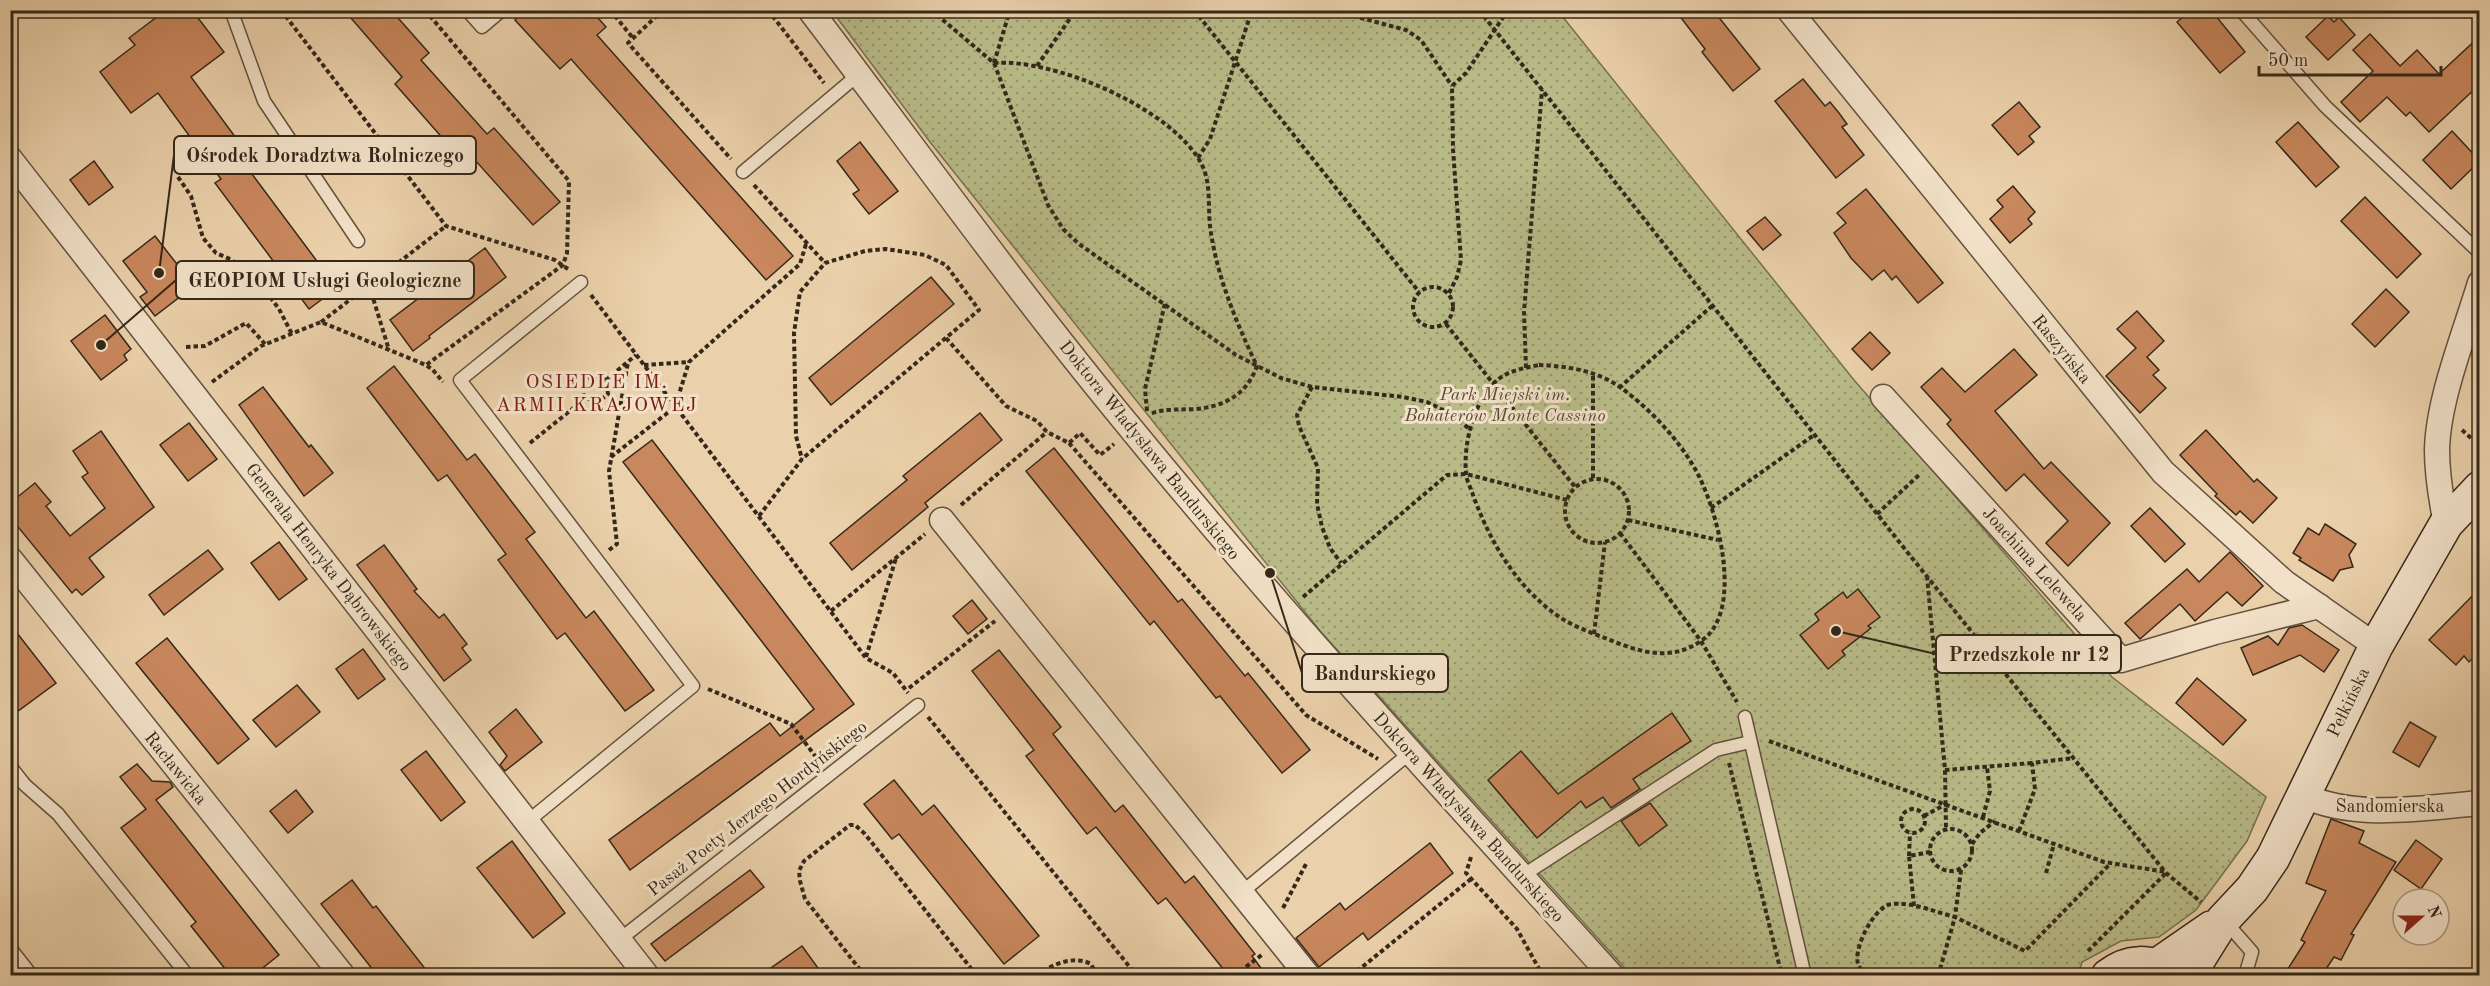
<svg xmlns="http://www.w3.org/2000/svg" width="2490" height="986" viewBox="0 0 2490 986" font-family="'Old Standard TT',serif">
<defs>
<pattern id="park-dots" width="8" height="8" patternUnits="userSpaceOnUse" patternTransform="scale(1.5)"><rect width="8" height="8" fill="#b8bb88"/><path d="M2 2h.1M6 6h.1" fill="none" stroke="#96986e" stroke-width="1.8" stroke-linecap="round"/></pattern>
</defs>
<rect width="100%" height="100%" fill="#ebd1ab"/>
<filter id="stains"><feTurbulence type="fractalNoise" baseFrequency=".00333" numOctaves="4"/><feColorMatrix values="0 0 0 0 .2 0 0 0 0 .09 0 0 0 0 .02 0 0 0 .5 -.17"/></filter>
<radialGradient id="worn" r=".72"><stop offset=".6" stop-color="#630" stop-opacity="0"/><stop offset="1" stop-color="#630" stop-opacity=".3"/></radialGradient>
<polygon fill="url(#park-dots)" stroke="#767251" stroke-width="1.5" points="832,11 1558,11 1854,380 2112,677 2266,797 2247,841 2196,910 2159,937 2121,941 2082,962 2078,975 1631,975 1321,632 930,142"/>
<g fill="#c9875d" stroke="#34281a" stroke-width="1.5">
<polygon points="166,10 192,10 224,52 191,77 250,157 243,162 337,288 309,309 215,183 221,179 158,93 131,113 100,72 135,45 129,38"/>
<polygon points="344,10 391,10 429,53 421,60 487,134 494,128 560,202 533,225 467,151 460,158 395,84 402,77"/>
<polygon points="525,10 591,10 606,27 597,35 793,256 766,280 571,59 560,69 515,20"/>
<polygon points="1675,10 1713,10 1760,69 1733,91 1702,52 1705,49"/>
<polygon points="2191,10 2211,10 2245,52 2220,73 2177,22"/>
<polygon points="2328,16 2334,22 2339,17 2355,35 2328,60 2306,37"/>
<polygon points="2370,34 2400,66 2417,50 2439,74 2480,36 2480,84 2429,132 2410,112 2406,116 2387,97 2360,122 2341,102 2373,71 2353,50"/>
<polygon points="1803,79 1825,106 1830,102 1839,113 1847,124 1842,127 1864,155 1836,178 1775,101"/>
<polygon points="2019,102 2040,127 2029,136 2034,142 2018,155 1992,125"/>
<polygon points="2298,122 2339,167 2316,187 2276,142"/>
<polygon points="2452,131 2480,161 2451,189 2423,160"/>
<polygon points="860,142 898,191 869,214 853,194 859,190 837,161"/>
<polygon points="94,161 113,187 89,205 70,180"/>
<polygon points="2013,186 2035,212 2028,219 2032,224 2010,243 1990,219 2003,207 1997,200"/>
<polygon points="1866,189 1943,283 1918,303 1896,276 1892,280 1884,270 1872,280 1851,258 1834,233 1846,223 1837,213"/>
<polygon points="2365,197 2421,254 2397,278 2341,221"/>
<polygon points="1765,217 1781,235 1763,250 1747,231"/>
<polygon points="155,236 194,286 155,316 140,297 147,292 123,261"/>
<polygon points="485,248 506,277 429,336 430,338 413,351 390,320"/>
<polygon points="931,277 954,304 831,405 809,378"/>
<polygon points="2386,289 2409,312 2375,347 2352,324"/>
<polygon points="2137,311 2164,341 2147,357 2159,370 2153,375 2166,388 2140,413 2106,376 2136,348 2117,329"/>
<polygon points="105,315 131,349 124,355 127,360 101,380 71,341"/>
<polygon points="1870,332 1890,353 1872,370 1852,349"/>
<polygon points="2014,349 2037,375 1995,411 2044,469 2051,462 2110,523 2068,566 2046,543 2068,521 2024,474 2006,491 1947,424 1951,420 1921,387 1942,368 1965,392"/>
<polygon points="394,366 467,460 475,454 535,532 526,539 586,618 594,611 654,690 625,711 565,633 557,639 498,560 506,554 447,475 438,481 367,388"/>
<polygon points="263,387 309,447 311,445 333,473 304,496 239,405"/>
<polygon points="980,413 1002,440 925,503 928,507 852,570 830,543 907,480 903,476"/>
<polygon points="189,423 217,459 188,481 160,445"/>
<polygon points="2206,430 2254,482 2257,479 2277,498 2253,523 2240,511 2236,515 2215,496 2217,494 2180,455"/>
<polygon points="101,431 154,507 89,558 104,577 82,595 76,589 72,593 10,517 10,503 35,483 51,502 46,506 70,536 105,508 82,477 88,473 73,451"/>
<polygon points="652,440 854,704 630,870 609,840 770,723 780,736 814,709 623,462"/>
<polygon points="1054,448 1178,602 1182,599 1245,676 1248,673 1310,750 1282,773 1220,696 1216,698 1154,621 1150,625 1026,471"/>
<polygon points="2150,508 2185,544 2165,562 2131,526"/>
<polygon points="2325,524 2356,544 2349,555 2353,567 2340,570 2333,581 2299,560 2301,558 2293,553 2308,528 2319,535"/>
<polygon points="279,542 307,579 279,600 251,563"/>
<polygon points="384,545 417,589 414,591 439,618 444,614 467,644 462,648 471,660 444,681 357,565"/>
<polygon points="208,550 223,569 164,615 149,595"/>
<polygon points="2230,552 2263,586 2242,606 2227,592 2195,621 2180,604 2140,639 2125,623 2187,569 2199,582"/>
<polygon points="2480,588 2480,651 2469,662 2464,656 2456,665 2429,640"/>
<polygon points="1858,589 1880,617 1868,626 1871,628 1842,651 1845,655 1828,669 1800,635 1819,620 1815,614 1843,592 1847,598"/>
<polygon points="972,600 987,619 968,634 953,616"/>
<polygon points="10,624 56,683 10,717"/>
<polygon points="2302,625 2339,650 2324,672 2300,655 2253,675 2241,648 2268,636 2278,645 2289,628"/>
<polygon points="167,638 249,739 218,764 136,663"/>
<polygon points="363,649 385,679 358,699 336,669"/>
<polygon points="999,650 1061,727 1053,734 1115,812 1123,805 1185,883 1194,876 1255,954 1252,956 1266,975 1228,975 1166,898 1158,904 1096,827 1087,834 1026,756 1034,750 972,671"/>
<polygon points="2197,678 2246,720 2223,745 2176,703"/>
<polygon points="297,685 320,712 276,747 253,720"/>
<polygon points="516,709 542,742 505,771 500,765 507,756 489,732"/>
<polygon points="1672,713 1691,741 1633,779 1640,789 1611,808 1603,797 1586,808 1581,801 1537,838 1488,780 1521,751 1558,794"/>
<polygon points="2410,722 2436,737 2419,767 2393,752"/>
<polygon points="426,751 465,802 441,821 401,770"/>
<polygon points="137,764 152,781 170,782 173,787 156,800 279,955 254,975 230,975 191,926 196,922 121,828 146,809 120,777"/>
<polygon points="894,780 922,815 934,805 1039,936 1004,964 899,834 892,839 864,804"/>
<polygon points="296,790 313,812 288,833 270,811"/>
<polygon points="1650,803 1667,825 1639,846 1621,821"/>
<polygon points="2331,819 2364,831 2359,843 2396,862 2351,934 2354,935 2341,960 2334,957 2322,975 2284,975 2305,942 2301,940 2326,891 2306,883"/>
<polygon points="2416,840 2442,859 2421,889 2394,870"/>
<polygon points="512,841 565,913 533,938 477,868"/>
<polygon points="1430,843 1453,873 1368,940 1363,933 1319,967 1296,938 1340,903 1345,910"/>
<polygon points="750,870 764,887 665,961 651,944"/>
<polygon points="352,880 373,908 376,906 430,975 377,975 321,904"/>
<polygon points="802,946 823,975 761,975"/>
</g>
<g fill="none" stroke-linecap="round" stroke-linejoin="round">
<defs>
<g id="lane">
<polyline points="231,10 264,101 358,241"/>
<polyline points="467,10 482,27 502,10"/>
<polyline points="2241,10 2325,106 2480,253"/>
<polyline points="743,172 859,74"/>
<polyline points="1745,717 1805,976"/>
<polyline points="10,766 25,785 58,814 188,976"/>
<polyline points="527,822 693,686 460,380 581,282"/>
<polyline points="1522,876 1716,750 1750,742"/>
<polyline points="1241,893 1411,752"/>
<polyline points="2224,920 2252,952 2245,976"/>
<polyline points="619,940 918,705"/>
<polyline points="10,948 32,976"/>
</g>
<g id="street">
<path d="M810,10C917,151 1020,295 1133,431C1286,618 1450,796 1612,976"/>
<polyline points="1789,10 2163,472 2284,582 2376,646"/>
<polyline points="10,159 647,976"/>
<polyline points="1883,397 2121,660 2215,632 2319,606"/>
<polyline points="942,520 1308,976"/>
<path d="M2446,524C2441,499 2437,475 2437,450C2438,399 2465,333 2480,283"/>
<polyline points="10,559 343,976"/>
<path d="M2302,795C2355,820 2423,808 2480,803"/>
</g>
<g id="secondary">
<polyline points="2156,966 2211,928"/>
<path d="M2108,976C2127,961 2151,958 2169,976"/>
<polyline points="2188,976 2223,920 2252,889 2273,858 2376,646 2446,524 2480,488"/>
</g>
</defs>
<use href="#lane" stroke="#62523e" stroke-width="15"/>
<use href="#street" stroke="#62523e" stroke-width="27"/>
<use href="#secondary" stroke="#34281a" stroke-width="36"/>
<g stroke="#34281a" stroke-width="4" stroke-dasharray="4.5 3" stroke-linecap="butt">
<polyline points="281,10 446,226 555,260 568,269"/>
<polyline points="425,10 569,181 567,253 563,265 426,365"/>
<polyline points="610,10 633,38"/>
<polyline points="663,10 628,43 731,159"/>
<polyline points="768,10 824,83"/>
<polyline points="931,10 994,63 1048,205 1063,229 1079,244 1236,355 1281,378 1312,387 1403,397 1427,402 1449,413 1471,430"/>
<polyline points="1194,10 1419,292"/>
<polyline points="1331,10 1406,30 1421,40 1452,86"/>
<polyline points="1479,10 1908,553 2166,873 2201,902"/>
<path d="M994,63C1054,58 1174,109 1202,165C1212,185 1207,211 1211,233C1218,279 1237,324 1257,366C1247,394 1226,406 1196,409C1180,410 1165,408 1150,414"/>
<polyline points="994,63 1010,10"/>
<polyline points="1037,66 1076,10"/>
<polyline points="1198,158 1210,139 1252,10"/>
<polyline points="178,177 191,196 203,238 216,253 232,260 262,286 279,309 292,334"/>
<polyline points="754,185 825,263"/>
<polyline points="369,285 389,350"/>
<circle cx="1433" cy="307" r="20"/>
<polyline points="1449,293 1457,277 1461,260 1453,149 1452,86 1466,73 1508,10"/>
<polyline points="591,295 866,658 893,673 908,693"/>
<polyline points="321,322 446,226"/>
<polyline points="1446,324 1575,487"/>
<polyline points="946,338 1006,406 1037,421 1047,432 1069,443 1080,433 1100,455 1114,444"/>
<polyline points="186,347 205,346 246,323 265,344"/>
<polyline points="644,365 689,362"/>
<path d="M1539,365C1565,366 1594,370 1617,385C1647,406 1675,435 1694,467C1717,506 1746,611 1701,641C1673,660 1646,654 1615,642C1593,633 1569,626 1550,610C1513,581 1489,539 1473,495C1471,488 1466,480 1466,473C1463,443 1475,396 1500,378C1511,370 1525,368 1539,365Z"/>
<polyline points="1526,368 1524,312 1542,90"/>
<polyline points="606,380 592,376 581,385 584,397 598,402 608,394 606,380 636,355"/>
<polyline points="212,382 261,346 321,322 426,365 433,370 443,382"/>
<polyline points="1312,387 1297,415 1299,426 1318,468 1317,504 1322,527 1330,548 1341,563"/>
<polyline points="1619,388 1712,306"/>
<polyline points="1147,411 1145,389 1165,303"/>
<polyline points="2462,430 2480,446"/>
<polyline points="530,443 586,398"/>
<polyline points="1069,443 1306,715 1378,759"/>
<polyline points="611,457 675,407 689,362 800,264 806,244"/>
<polyline points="1593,478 1593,374"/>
<circle cx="1597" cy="511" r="32"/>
<polyline points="961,505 1047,432"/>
<polyline points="1711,508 1814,435"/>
<polyline points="1877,514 1920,474"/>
<polyline points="759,516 802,459 979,310 946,265 925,255 886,249 865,251 825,263 800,292 794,333 796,436 802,459"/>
<polyline points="1628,520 1718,540"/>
<polyline points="1620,533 1701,641 1737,702"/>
<polyline points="609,550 617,544 609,471 628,362"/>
<polyline points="1927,576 1945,770 1946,829"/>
<polyline points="1303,597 1447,475 1466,474 1567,500"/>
<polyline points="831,611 925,534"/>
<polyline points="1594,634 1605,542"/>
<polyline points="866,657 896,558"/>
<polyline points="909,688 995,621"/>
<polyline points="708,689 791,724 819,761"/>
<polyline points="928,717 1137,976"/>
<polyline points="1769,741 2104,862 2166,872"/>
<polyline points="1729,763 1782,976"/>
<polyline points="1945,770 2032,763"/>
<circle cx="1913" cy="821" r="12"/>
<polyline points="1924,816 1946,804"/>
<polyline points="1983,817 1990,791 1987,767"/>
<circle cx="1951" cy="850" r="21"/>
<polyline points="2019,831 2035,789 2032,763 2074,758"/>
<polyline points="1972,844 1980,833 1995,821"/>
<polyline points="1909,856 1910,833"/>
<polyline points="1471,857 1466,873 1517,929 1543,976"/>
<polyline points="1961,870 1955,917 2025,951 2110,864"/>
<polyline points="2046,873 2054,844"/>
<polyline points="1914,906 1909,856 1930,852"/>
<polyline points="1283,908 1306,864"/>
<polyline points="2088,951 2166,873"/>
<polyline points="865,976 805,899 800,881 799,871 804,861 850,825 855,825 865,834 977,976"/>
<path d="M1037,976C1051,964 1074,955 1091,964L1097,976"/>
<polyline points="1234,976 1263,954"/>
<polyline points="1351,976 1471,879"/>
<path d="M1866,976C1864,972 1859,968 1858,964C1853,948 1875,905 1892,904C1913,902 1935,912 1955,917L1938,976"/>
</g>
<use href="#lane" stroke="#f2e1c8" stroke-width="12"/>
<use href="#street" stroke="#f2e1c8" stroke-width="24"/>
<use href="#secondary" stroke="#f2e1c8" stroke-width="33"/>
</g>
<g text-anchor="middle" stroke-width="6" stroke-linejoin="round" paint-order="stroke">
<g font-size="18" fill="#34281a" stroke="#f2e1c8">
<text transform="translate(2062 349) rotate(51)" y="6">Raszyńska</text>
<text transform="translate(1150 450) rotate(51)" y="6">Doktora Władysława Bandurskiego</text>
<text transform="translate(2035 564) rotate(48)" y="6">Joachima Lelewela</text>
<text transform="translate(329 567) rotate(52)" y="6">Generała Henryka Dąbrowskiego</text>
<text transform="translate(2348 702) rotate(-64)" y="6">Pełkińska</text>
<text transform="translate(176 768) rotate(51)" y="6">Racławicka</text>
<text x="2390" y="812">Sandomierska</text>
<text transform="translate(757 808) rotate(-38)" y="6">Pasaż Poety Jerzego Hordyńskiego</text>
<text transform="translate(1469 817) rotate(48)" y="6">Doktora Władysława Bandurskiego</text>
</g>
<g font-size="18" font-style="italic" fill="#554d36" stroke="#f2e1c8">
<text x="1505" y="400">Park Miejski im.<tspan x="1505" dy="21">Bohaterów Monte Cassino</tspan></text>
</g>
<g font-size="20" letter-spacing="1.5" fill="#7a1f14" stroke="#f2e1c8">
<text x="597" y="388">OSIEDLE IM.<tspan x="597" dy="23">ARMII KRAJOWEJ</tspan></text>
</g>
</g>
<path fill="none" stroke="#34281a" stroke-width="2" d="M159 273L174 155M101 345L176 280M1836 631L1936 654M1270 573L1302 673"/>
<g fill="#34281a" stroke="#f2e1c8" stroke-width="2">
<circle cx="159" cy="273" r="6"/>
<circle cx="101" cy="345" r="6"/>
<circle cx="1836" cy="631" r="6"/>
<circle cx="1270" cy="573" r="6"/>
</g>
<g fill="#f2e1c8" stroke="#34281a" stroke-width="2">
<rect x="174" y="136" width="302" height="38" rx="6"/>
<rect x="176" y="261" width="298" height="38" rx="6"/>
<rect x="1936" y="635" width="185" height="38" rx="6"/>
<rect x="1302" y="654" width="146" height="38" rx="6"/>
</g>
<g font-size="20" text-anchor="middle" font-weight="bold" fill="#34281a">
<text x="325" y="162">Ośrodek Doradztwa Rolniczego</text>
<text x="325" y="287">GEOPIOM Usługi Geologiczne</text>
<text x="2029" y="661">Przedszkole nr 12</text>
<text x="1375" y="680">Bandurskiego</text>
</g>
<rect width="2490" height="986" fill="none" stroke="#ebd1ab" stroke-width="36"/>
<rect x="12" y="12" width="2466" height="962" fill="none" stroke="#34281a" stroke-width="3"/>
<rect x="18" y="18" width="2454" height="950" fill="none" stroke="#34281a" stroke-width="1.5"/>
<g transform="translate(2421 917) rotate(69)"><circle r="28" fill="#f2e1c8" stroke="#a69782" stroke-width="1.5"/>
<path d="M0-4.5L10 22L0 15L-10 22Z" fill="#8f2418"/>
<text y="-9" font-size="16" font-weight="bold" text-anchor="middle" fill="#34281a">N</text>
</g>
<path d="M2259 66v9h182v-9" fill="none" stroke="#34281a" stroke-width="3"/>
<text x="2268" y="66" font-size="18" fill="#34281a" stroke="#f2e1c8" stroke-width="4.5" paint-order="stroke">50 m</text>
<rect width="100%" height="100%" filter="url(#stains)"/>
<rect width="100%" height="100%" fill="url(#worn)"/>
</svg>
